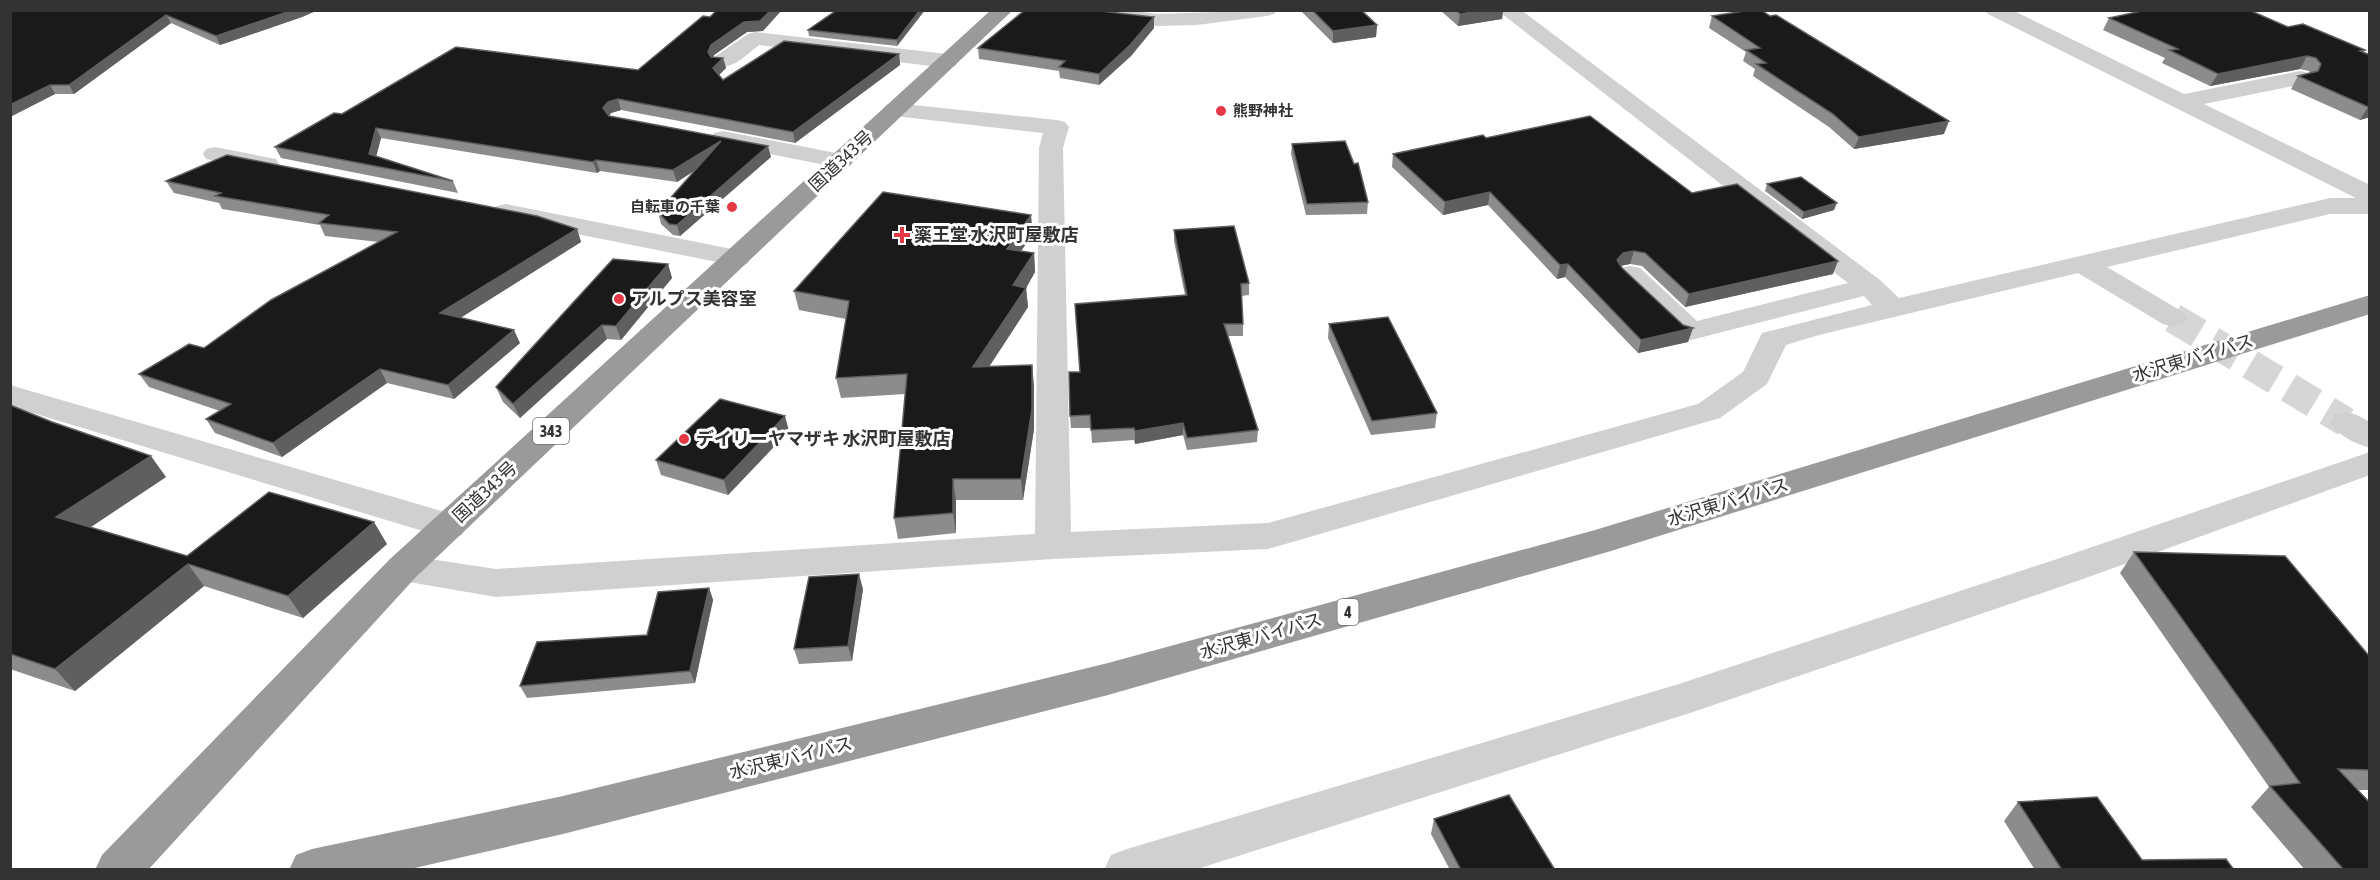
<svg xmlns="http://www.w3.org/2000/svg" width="2380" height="880" viewBox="0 0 2380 880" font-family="'Asap Condensed','Noto Sans JP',sans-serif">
<rect width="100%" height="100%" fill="#fff"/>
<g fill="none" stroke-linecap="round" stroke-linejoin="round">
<polyline stroke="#d6d6d6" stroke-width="30" stroke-dasharray="30 15" stroke-linecap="butt" points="2173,318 2346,422"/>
<g fill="#d0d0d0" fill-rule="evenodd">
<polygon points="1058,10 1127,10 1157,14 1277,10 1274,14 1267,16 1197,25 1157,26 1068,16 1061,14"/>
<polygon points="1497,10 1521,10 1880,280 1899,298 2330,198 2356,198 1988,14 1985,10 2012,10 2184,94 2300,71 2308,73 2311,78 2308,83 2204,104 2370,185 2370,214 2330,214 2107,267 2183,312 2188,318 2183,324 2173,327 2163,324 2078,273 1819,335 1786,345 1767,384 1720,418 1268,549 1053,559 496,597 403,581 390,577 385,568 390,559 403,555 496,569 1035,534 1039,148 1043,133 886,115 882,110 886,105 894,103 1057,120 1065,122 1069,127 1063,148 1071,532 1268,523 1698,404 1743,372 1762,333 1872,305 1864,296 1691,340 1680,337 1620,280 1616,274 1620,268 1630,266 1640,268 1697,321 1848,283"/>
<path d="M755,32L947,54L955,56L958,61L955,66L947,68L759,45C746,55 733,70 716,66L713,61L716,56L748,34Z"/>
<polygon points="723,131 841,154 850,156 853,161 850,166 841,168 714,143 711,138 714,133"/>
<polygon points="215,147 276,159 279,164 276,169 267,171 206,159 203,154 206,149"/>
<polygon points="506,204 737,250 747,252 751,258 747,264 737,266 497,218 493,212 497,206"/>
<polygon points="10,385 462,517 467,526 462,535 449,539 10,406"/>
<path d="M2346,412L2357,415L2370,422V448C2355,444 2338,435 2330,422L2335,415Z"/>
<polygon points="2370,452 2370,475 2083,579 1693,712 1194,870 1104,870 1111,855 1127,849 1679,684 2057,559"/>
</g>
<g fill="#9a9a9a" fill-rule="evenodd">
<polygon points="991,10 1013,10 416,577 148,870 95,870 102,855 390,559"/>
<polygon points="2370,295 2370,314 1611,551 1108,695 563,834 406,870 289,870 296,855 312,849 563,796 1108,663 1595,530"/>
</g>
</g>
<g fill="#8c8c8c">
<polygon points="10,10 318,10 302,17 220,45 171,23 74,94 55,94 10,117"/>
<polygon points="837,10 925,10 897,46 809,36 808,30"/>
<polygon points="1300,10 1361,10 1377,25 1376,37 1333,43"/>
<polygon points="1440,10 1503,10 1502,19 1458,26"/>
<polygon points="703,16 763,31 747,32 714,55 713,57 723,58 726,68 719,75 723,80 899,54 900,65 795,143 621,110 611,113 609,116 771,157 680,236 673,235 661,224 658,212 696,169 677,182 600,171 597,173 381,138 376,156 453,181 458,193 281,158 275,147 342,114 638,70"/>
<polygon points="1712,16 1944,134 1854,149 1829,127 1753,76 1755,69 1743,61 1746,52 1709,28"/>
<polygon points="1154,17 1154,28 1131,56 1099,85 1060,78 1059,71 979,59 978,48"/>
<polygon points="2109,18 2288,27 2365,50 2364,52 2370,55 2370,117 2360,120 2291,89 2298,76 2310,73 2309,71 2300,69 2210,86 2162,63 2165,58 2103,30"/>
<polygon points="1486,138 1692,193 1833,274 1685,307 1642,266 1630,264 1620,266 1622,268 1683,325 1693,328 1688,342 1638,353 1565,277 1557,279 1488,205 1443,215 1392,167 1393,154"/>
<polygon points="1292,144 1354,164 1368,202 1367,214 1306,215 1291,154"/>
<polygon points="166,181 577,229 581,242 460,318 520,343 454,399 387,383 282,457 215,433 206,419 220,411 149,387 139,374 204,348 379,242 325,236 320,225 222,209 219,203 174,193"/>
<polygon points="1767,184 1834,210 1802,219 1765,191"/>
<polygon points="1174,230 1249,283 1249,295 1241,296 1243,324 1243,336 1228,336 1258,430 1257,442 1187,450 1183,435 1135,444 1134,440 1092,443 1091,428 1071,428 1070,416 1185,295 1174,241"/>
<polygon points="1033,234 1021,251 1034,253 1035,272 1026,288 1028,307 989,366 1034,385 1034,429 1023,500 956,500 956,533 898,539 894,518 905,394 841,398 836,378 846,319 799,310 794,291"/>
<polygon points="668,264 672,278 621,340 607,339 520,418 503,402 496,387"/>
<polygon points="1329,324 1437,413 1435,428 1371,435 1328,338"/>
<polygon points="10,405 166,477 91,527 187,556 387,544 303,618 204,586 75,691 10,669"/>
<polygon points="789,431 728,495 661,475 656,460"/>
<polygon points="2134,552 2370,657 2370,790 2358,790 2370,870 2305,870 2251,807 2269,787 2120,573"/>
<polygon points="709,588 713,600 695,683 527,698 520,686 647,635"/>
<polygon points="863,589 852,661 799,664 794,649"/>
<polygon points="2018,802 2142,860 2234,870 2035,870 2004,821"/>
<polygon points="1434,819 1555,870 1450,870 1431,834"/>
</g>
<g fill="#5f5f5f">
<polygon points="293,10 318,10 302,17 220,45 216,36"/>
<polygon points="771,10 782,10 763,31 747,32 714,55 711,62 708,52 711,45 744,22"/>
<polygon points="920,10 925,10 897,46 897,40"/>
<polygon points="1485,10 1503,10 1502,19 1458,26 1460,14"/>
<polygon points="166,15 171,23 74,94 69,85"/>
<polygon points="1154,17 1154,28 1131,56 1099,85 1099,74"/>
<polygon points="1377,25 1376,37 1333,43 1333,31"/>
<polygon points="899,54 900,65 795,143 793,132"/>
<polygon points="2307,56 2300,69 2210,86 2218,74"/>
<polygon points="723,58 726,68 716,78 713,68"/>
<polygon points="50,85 55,94 10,117 10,105"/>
<polygon points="618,99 621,110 611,113 607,119 603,108 608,102"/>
<polygon points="2370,106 2370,117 2360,120 2368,107"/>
<polygon points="1949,121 1944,134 1854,149 1859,137"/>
<polygon points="376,128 381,138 374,165 369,154"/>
<polygon points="721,141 724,152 677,182 673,170"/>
<polygon points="768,146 771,157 680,236 677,225"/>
<polygon points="596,160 600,171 597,173 593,162"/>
<polygon points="1490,192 1488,205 1443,215 1445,202"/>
<polygon points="1837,203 1834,210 1802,219 1804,212"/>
<polygon points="1031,215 1033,234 1009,268 1007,249"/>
<polygon points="577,229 581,242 446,327 440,313"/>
<polygon points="1634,251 1630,264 1620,266 1617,260 1623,253"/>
<polygon points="1034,253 1035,272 1026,288 1028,307 976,387 973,367 1013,285"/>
<polygon points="1838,261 1833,274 1685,307 1689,294"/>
<polygon points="668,264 672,278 621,340 616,326"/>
<polygon points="1568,264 1565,277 1557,279 1560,265"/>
<polygon points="602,325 607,339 520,418 513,404"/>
<polygon points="1693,328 1688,342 1638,353 1641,340"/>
<polygon points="514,330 520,343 454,399 448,385"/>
<polygon points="1032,365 1034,385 1034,429 1023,500 1021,479"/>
<polygon points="380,369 387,383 282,457 273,443"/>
<polygon points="785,416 789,431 728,495 724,480"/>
<polygon points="1183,423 1183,435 1135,444 1135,431"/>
<polygon points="151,456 166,477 74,538 56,517"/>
<polygon points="953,479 956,500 956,533 953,513"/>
<polygon points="374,522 387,544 303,618 288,596"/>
<polygon points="188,564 204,586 75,691 55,669"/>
<polygon points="859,574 863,589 852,661 848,646"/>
<polygon points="709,588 713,600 695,683 690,671"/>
</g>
<g fill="#1a1a1a" stroke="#5f5f5f" stroke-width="1.5">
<polygon points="10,10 293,10 216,36 166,15 69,85 50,85 10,105"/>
<polygon points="717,10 771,10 760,21 744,22 711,45 708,52 711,57 723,58 713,68 723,80 784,41 899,54 793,132 618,99 608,102 603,108 609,116 768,146 677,225 669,224 658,212 721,141 673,170 596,160 593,162 376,128 369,154 453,181 275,147 334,113 342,114 456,47 638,70 703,16 710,17"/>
<polygon points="837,10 920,10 897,40 808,30"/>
<polygon points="1025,10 1091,10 1154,17 1130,45 1099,74 1059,67 1065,61 978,48"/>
<polygon points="1312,10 1361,10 1377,25 1333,31"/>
<polygon points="1456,10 1485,10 1460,14"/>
<polygon points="1751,10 1761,10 1770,16 1776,15 1949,121 1859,137 1833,114 1756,64 1766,63 1746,50 1760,48 1712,16"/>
<polygon points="2146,10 2249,10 2288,27 2303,24 2365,50 2360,51 2370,55 2370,106 2368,107 2298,76 2318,71 2321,64 2316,58 2307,56 2218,74 2169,50 2178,49 2109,18"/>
<polygon points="1590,116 1692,193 1737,184 1838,261 1689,294 1645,253 1634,251 1623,253 1617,260 1622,268 1683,325 1693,328 1641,340 1568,264 1560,265 1490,192 1445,202 1393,154 1483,135 1486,138"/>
<polygon points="1345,141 1354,164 1358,163 1368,202 1307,204 1292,144"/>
<polygon points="227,155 537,216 577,229 440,313 514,330 448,385 380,369 273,443 206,419 231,404 139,374 189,344 204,348 271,300 397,232 319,223 329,215 215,196 221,193 166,181"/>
<polygon points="1801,177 1837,203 1804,212 1767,184"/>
<polygon points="883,192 1031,215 1007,249 1034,253 1013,285 1026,288 973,367 1032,365 1032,409 1021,479 953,479 953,513 894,518 907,374 836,378 849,301 794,291"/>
<polygon points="1234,226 1249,283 1241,284 1243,324 1224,324 1258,430 1187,438 1183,423 1135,431 1134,428 1091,430 1090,415 1070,416 1069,372 1080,372 1075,304 1187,295 1174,230"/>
<polygon points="613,259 668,264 616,326 602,325 513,404 496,387"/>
<polygon points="1388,317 1437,413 1372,421 1329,324"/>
<polygon points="720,399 785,416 724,480 656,460"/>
<polygon points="10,405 52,422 151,456 56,517 187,556 269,492 374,522 288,596 188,564 55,669 10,654"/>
<polygon points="2134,552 2285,556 2370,657 2370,770 2338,769 2370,803 2370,870 2344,870 2270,786 2300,783"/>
<polygon points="859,574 848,646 794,649 809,577"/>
<polygon points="709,588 690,671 520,686 537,642 647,635 658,592"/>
<polygon points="1509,795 1555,870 1461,870 1434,819"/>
<polygon points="2097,797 2142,860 2226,859 2234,870 2062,870 2018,802"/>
</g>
<g fill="#e63946" stroke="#fff" stroke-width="2">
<circle cx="1221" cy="111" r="6"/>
<circle cx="732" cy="207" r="6"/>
<path d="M899 226h6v6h6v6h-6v6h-6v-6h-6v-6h6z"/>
<circle cx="619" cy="299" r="6"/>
<circle cx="684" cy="439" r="6"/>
</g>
<g text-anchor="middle" stroke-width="6" stroke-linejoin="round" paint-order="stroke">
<g font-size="15" font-weight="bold" fill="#333" stroke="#fff" text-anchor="start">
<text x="1233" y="116">熊野神社</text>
<text x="720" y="212" text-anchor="end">自転車の千葉</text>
</g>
<g fill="#fff" stroke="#707070" stroke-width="1.5">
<rect x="533" y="418" width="36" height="26" rx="4.5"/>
<rect x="1337.5" y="599" width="21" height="26" rx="4.5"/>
</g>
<g font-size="16" font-weight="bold" fill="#333">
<text x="551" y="437">343</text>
<text x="1348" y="618">4</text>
</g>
<g font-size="18" fill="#333" stroke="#fff">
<text transform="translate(841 161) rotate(-43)" y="6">国道343号</text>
<text transform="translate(2193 358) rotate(-17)" y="6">水沢東バイパス</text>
<text transform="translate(485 492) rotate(-43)" y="6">国道343号</text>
<text transform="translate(1728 502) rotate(-17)" y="6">水沢東バイパス</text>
<text transform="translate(1261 636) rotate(-16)" y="6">水沢東バイパス</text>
<text transform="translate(791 758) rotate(-14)" y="6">水沢東バイパス</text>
</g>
<g font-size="18" font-weight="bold" fill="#333" stroke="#fff" text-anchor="start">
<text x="914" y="241">薬王堂 水沢町屋敷店</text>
<text x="631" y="305">アルプス美容室</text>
<text x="696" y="445">デイリーヤマザキ 水沢町屋敷店</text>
</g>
</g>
<rect width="2380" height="880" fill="none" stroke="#333333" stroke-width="24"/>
</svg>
